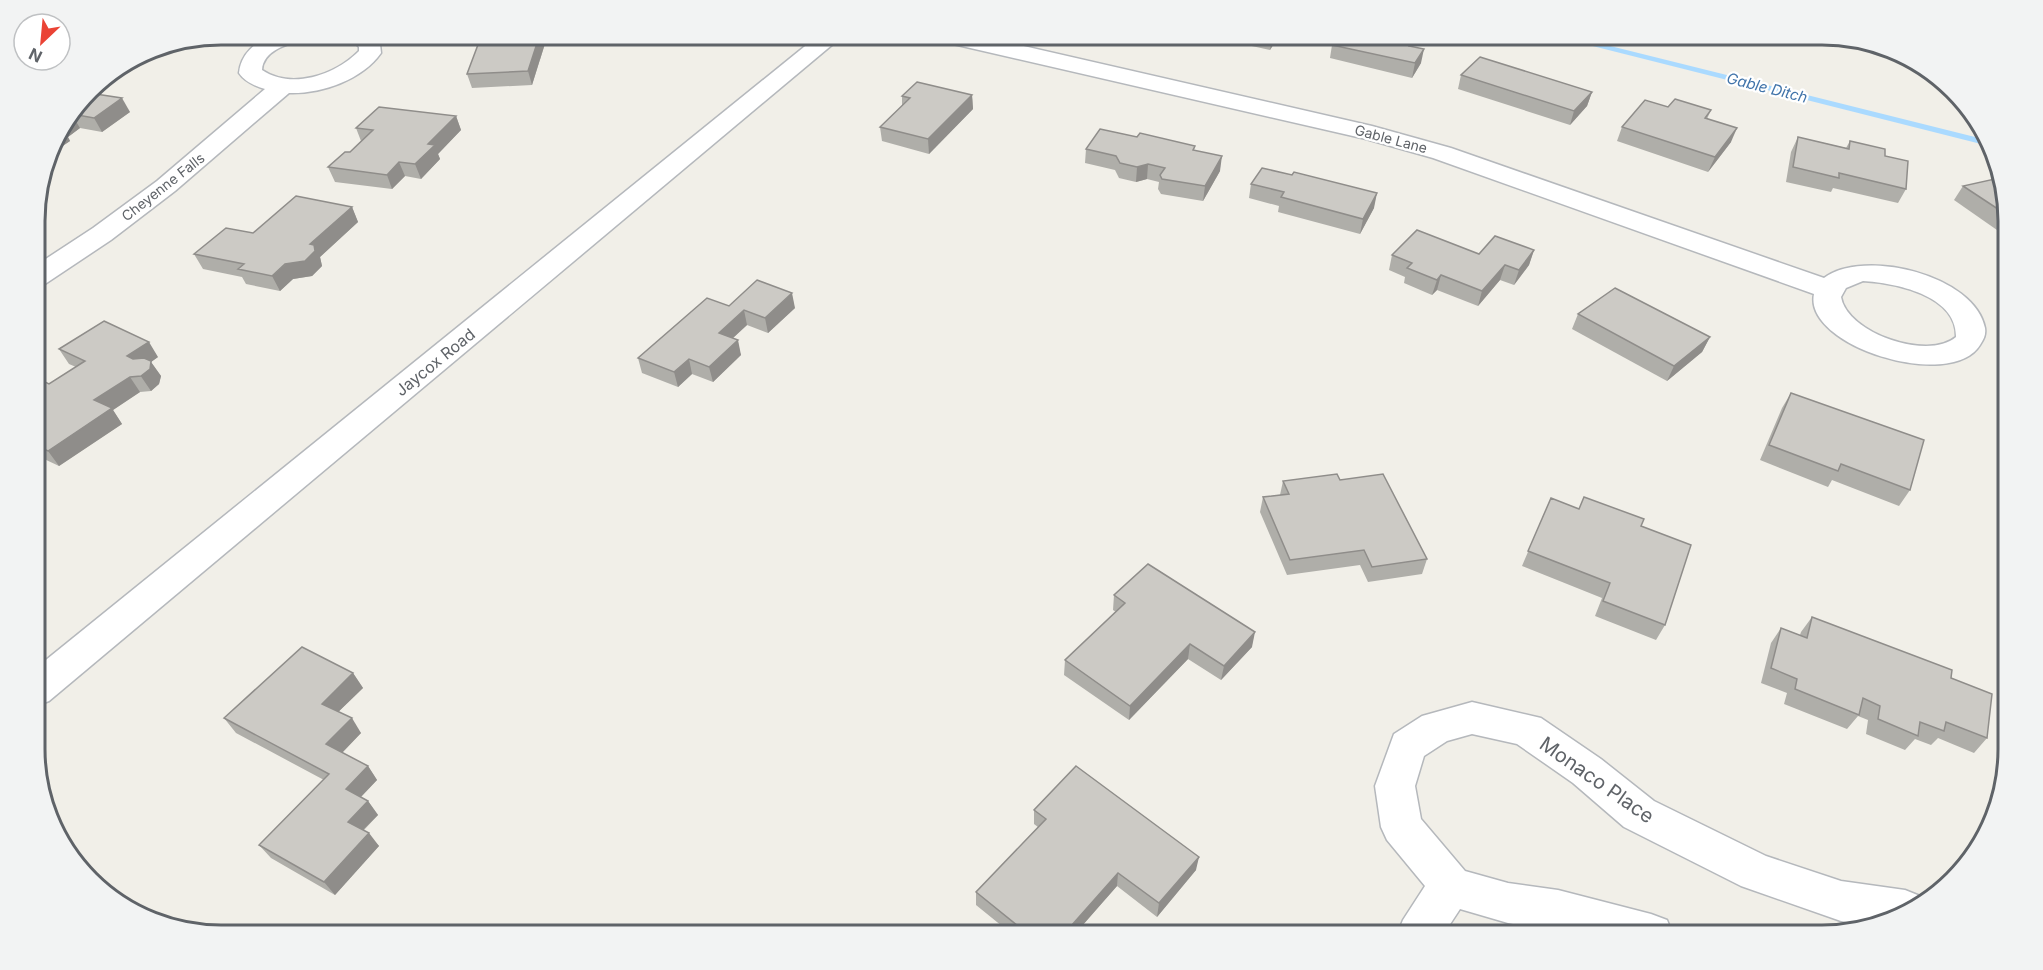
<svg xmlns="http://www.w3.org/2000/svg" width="2043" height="970" viewBox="0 0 2043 970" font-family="Inter,sans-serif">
<rect width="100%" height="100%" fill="#f1efe8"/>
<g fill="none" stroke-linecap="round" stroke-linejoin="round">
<polygon fill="#aadaff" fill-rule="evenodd" points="1545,34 1562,34 1983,139 1985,145"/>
<defs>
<g id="minor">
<path d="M273,34H308L305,39C288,44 263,50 262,70C292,90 335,75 359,51V47L347,34H373L380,44L381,53C362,80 321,94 289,93L175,191L111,240L45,284L35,286V266L93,228L157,181L265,89C255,86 245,82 239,73C241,53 256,42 273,34Z"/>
<polygon points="820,34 845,34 49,701 36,706 36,668"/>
<path d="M929,34H971L1372,126L1451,148L1824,278C1863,248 1975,275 1985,328C1986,335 1984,339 1980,345C1951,392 1803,346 1814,294L1433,158L1366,139L940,41L932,39ZM1863,281C1895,283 1957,295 1956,337C1928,361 1847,333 1841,297L1846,288Z"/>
<polygon points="1472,702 1541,718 1601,759 1654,801 1766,856 1841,881 1905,890 1920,896 1924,905 1864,925 1841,921 1741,886 1624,827 1573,783 1517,744 1472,734 1447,741 1424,756 1415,786 1421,819 1465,871 1508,883 1558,890 1651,914 1667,920 1673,935 1572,935 1508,923 1460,909 1443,935 1397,935 1403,920 1425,886 1387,840 1381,827 1375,786 1394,734 1422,716"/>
</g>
</defs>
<use href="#minor" stroke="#b5b8bc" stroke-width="3"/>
<use href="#minor" fill="#fff" fill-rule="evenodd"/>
</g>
<g fill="#afaea9">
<polygon points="548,34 532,85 472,88 467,74"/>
<polygon points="1212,34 1280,34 1270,50 1238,43 1238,40"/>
<polygon points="1332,45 1412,47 1421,63 1412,78 1330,58"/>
<polygon points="1461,75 1592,92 1587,106 1570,125 1458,89"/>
<polygon points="98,81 103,85 91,93 130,112 102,132 80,128 68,137 70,141 49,155 54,139"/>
<polygon points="972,95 973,109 929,154 882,141 880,127 902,106 902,96"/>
<polygon points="1668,107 1711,110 1707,119 1731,142 1708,172 1617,141 1622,127"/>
<polygon points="456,116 461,130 438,154 440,159 421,179 405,176 392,189 335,182 328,167 350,152 361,141 356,128"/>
<polygon points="1137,137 1195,146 1194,150 1220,171 1203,201 1161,194 1158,189 1159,182 1147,179 1136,182 1119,178 1115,170 1085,163 1086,149"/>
<polygon points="1798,137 1846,148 1850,141 1906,189 1898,203 1833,188 1831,192 1786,182 1791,152"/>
<polygon points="1251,184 1374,208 1360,234 1278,212 1279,206 1249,198"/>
<polygon points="1963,186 2007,197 2007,237 1954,200"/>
<polygon points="352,207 358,222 320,257 322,266 312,276 293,279 280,291 246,284 242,277 203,269 194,254 253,233"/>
<polygon points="1534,250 1529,265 1514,285 1500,280 1478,306 1437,290 1432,295 1404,283 1405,277 1389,270 1392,255 1479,254"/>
<polygon points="729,306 795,308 768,333 747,325 733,338 741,355 713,382 692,374 678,387 642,373 638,358"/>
<polygon points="1578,314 1710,337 1702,352 1667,381 1572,329"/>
<polygon points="59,349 158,357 151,362 161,376 159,384 151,391 140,392 113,410 122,424 59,466 42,458 35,462 35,384 49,384 76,367 69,364"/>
<polygon points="1791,393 1910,490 1899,506 1832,480 1828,487 1760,460 1782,408"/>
<polygon points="1340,480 1427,559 1422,574 1368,582 1360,565 1287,575 1260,512 1263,497 1280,495 1283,481"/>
<polygon points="1551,498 1579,509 1641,526 1665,625 1656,640 1595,616 1602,598 1522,566"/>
<polygon points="1114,595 1252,647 1221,680 1188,659 1129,720 1064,675 1065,660 1116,612 1113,610"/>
<polygon points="1812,617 1951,678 1987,738 1974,753 1938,738 1931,745 1915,739 1905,750 1866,734 1868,720 1858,716 1847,729 1784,704 1787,693 1761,683 1771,643 1781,628 1800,635 1801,632"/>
<polygon points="353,673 363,688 338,712 361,733 342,753 368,766 377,780 361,797 368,801 378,815 364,830 379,846 335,895 271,858 259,845 324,780 236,733 224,718"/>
<polygon points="1034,810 1196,870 1157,917 1117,886 1074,935 1013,935 976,905 976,892 1038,827 1034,824"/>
</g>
<g fill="#8f8d8a">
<polygon points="540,34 548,34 532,85 528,71"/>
<polygon points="1273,34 1280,34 1270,50 1272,36"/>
<polygon points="1424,49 1421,63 1412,78 1415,63"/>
<polygon points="100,80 103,85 89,95 82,102 98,81"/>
<polygon points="1592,92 1587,106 1570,125 1574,111"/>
<polygon points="972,95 973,109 929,154 928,139"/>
<polygon points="122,98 130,112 102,132 94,118"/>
<polygon points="72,115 80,128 68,137 70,141 49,155 54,139"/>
<polygon points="456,116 461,130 438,154 440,159 421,179 415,164 428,144"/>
<polygon points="1737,128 1731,142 1708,172 1715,157"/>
<polygon points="1222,156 1220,171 1203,201 1205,186"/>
<polygon points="399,162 405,176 392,189 387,175"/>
<polygon points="1148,164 1147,179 1136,182 1137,167"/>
<polygon points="1377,193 1374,208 1360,234 1363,219"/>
<polygon points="352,207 358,222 320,257 322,266 312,276 293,279 280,291 272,276"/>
<polygon points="1534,250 1529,265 1514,285 1519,270"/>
<polygon points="1505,265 1500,280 1478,306 1482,291"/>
<polygon points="1441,275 1437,290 1432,295 1437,280"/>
<polygon points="792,293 795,308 768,333 765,318"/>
<polygon points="744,310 747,325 722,348 719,333"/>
<polygon points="1710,337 1702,352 1667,381 1674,366"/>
<polygon points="738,340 741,355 713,382 709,367"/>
<polygon points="149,342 158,357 151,362 161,376 159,384 151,391 127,356"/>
<polygon points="689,359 692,374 678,387 674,372"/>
<polygon points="130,377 140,392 113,410 122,424 59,466 48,451 94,400"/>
<polygon points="35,449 42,458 35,462"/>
<polygon points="1255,632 1252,647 1221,680 1224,666"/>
<polygon points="1190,644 1188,659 1129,720 1130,706"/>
<polygon points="353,673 363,688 332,718 322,704"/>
<polygon points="352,718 361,733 336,759 326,744"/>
<polygon points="368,766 377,780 355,803 346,789"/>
<polygon points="368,801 378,815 358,835 348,822"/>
<polygon points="369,833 379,846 335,895 324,882"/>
<polygon points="1199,857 1196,870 1157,917 1159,903"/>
<polygon points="1118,873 1117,886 1074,935 1063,935"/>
</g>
<g fill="#cccac5" stroke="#8f8d8a" stroke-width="1.5">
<polygon points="482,34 540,34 528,71 467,74"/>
<polygon points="1340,34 1400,34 1414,38 1409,46 1424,49 1415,63 1332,45"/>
<polygon points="1480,57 1592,92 1574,111 1461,75"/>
<polygon points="917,82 972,95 928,139 880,127 910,98 902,96"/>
<polygon points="89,93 122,98 94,118 72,114"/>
<polygon points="1675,99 1711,110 1705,118 1737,128 1715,157 1622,127 1645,100 1668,107"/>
<polygon points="379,107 456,116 428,144 435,145 415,164 399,162 387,175 328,167 345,152 350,152 373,130 356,128"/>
<polygon points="1100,129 1137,137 1140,133 1195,146 1193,150 1222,156 1205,186 1162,179 1160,175 1165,168 1148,164 1137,167 1120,163 1116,156 1086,149"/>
<polygon points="1798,137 1849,149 1850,141 1885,149 1885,156 1908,161 1906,189 1839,173 1839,178 1793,167"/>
<polygon points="1262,168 1292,175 1294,172 1377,193 1363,219 1281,197 1284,192 1251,184"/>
<polygon points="1999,178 2007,197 2007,215 1963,186"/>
<polygon points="296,196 352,207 310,244 314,245 315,251 305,261 285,264 272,276 238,269 244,264 194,254 226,228 253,233"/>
<polygon points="1417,230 1479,254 1495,236 1534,250 1519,270 1505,265 1482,291 1441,275 1437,280 1407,268 1412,263 1392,255"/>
<polygon points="757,280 792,293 765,318 744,310 719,333 738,340 709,367 689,359 674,372 638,358 707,298 729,306"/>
<polygon points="1615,288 1710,337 1674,366 1578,314"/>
<polygon points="104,321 149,342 127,356 133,359 144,358 151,361 150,369 141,376 130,377 94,400 112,408 48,451 35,445 35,384 41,380 49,384 85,361 59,349"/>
<polygon points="1791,393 1924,440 1910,490 1841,464 1838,471 1769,445"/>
<polygon points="1337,474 1340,480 1383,474 1427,559 1372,567 1364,550 1290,560 1263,497 1289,494 1283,481"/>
<polygon points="1584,497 1644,519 1641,526 1691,545 1665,625 1603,601 1610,583 1528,551 1551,498 1579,509"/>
<polygon points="1148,564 1255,632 1224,666 1190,644 1130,706 1065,660 1125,603 1114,595"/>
<polygon points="1812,617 1952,670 1951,678 1992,694 1987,738 1946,722 1944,731 1920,722 1918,736 1878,719 1880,706 1863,698 1859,715 1795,689 1797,679 1771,668 1781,628 1807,638"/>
<polygon points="302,647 353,673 322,704 352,718 326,744 368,766 346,789 368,801 348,822 369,833 324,882 259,845 329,774 224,718"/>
<polygon points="1076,766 1199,857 1159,903 1118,873 1063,935 1029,935 976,892 1046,819 1034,810"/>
</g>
<g text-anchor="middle" stroke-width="4.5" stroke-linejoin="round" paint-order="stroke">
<g font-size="14" fill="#5f6368" stroke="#fff">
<text transform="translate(1391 139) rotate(15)" y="5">Gable Lane</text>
<text transform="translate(163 187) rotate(-38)" y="5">Cheyenne Falls</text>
</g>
<g font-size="15" font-style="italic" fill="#4174aa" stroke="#fff">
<text transform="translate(1767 88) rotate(14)" y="5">Gable Ditch</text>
</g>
<g font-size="16" fill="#5f6368" stroke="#fff">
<text transform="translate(435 362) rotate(-39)" y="6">Jaycox Road</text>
</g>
<g font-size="20" fill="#5f6368" stroke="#fff">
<text transform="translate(1597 780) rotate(35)" y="7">Monaco Place</text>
</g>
</g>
<path d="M0 0H2043V970H0ZM221 45H1822A176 176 0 0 1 1998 221V749A176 176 0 0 1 1822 925H221A176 176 0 0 1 45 749V221A176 176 0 0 1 221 45Z" fill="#f2f3f3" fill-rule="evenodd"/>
<path fill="none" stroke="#5f6368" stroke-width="3" d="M221 45H1822A176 176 0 0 1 1998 221V749A176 176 0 0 1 1822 925H221A176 176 0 0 1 45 749V221A176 176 0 0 1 221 45Z"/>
<g transform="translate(42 42) rotate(206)"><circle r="28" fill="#ffffff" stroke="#bfc1c3" stroke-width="1.5"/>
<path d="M0-4.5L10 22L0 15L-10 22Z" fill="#ea4335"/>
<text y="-9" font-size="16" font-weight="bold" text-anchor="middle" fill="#5f6368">N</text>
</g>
</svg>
